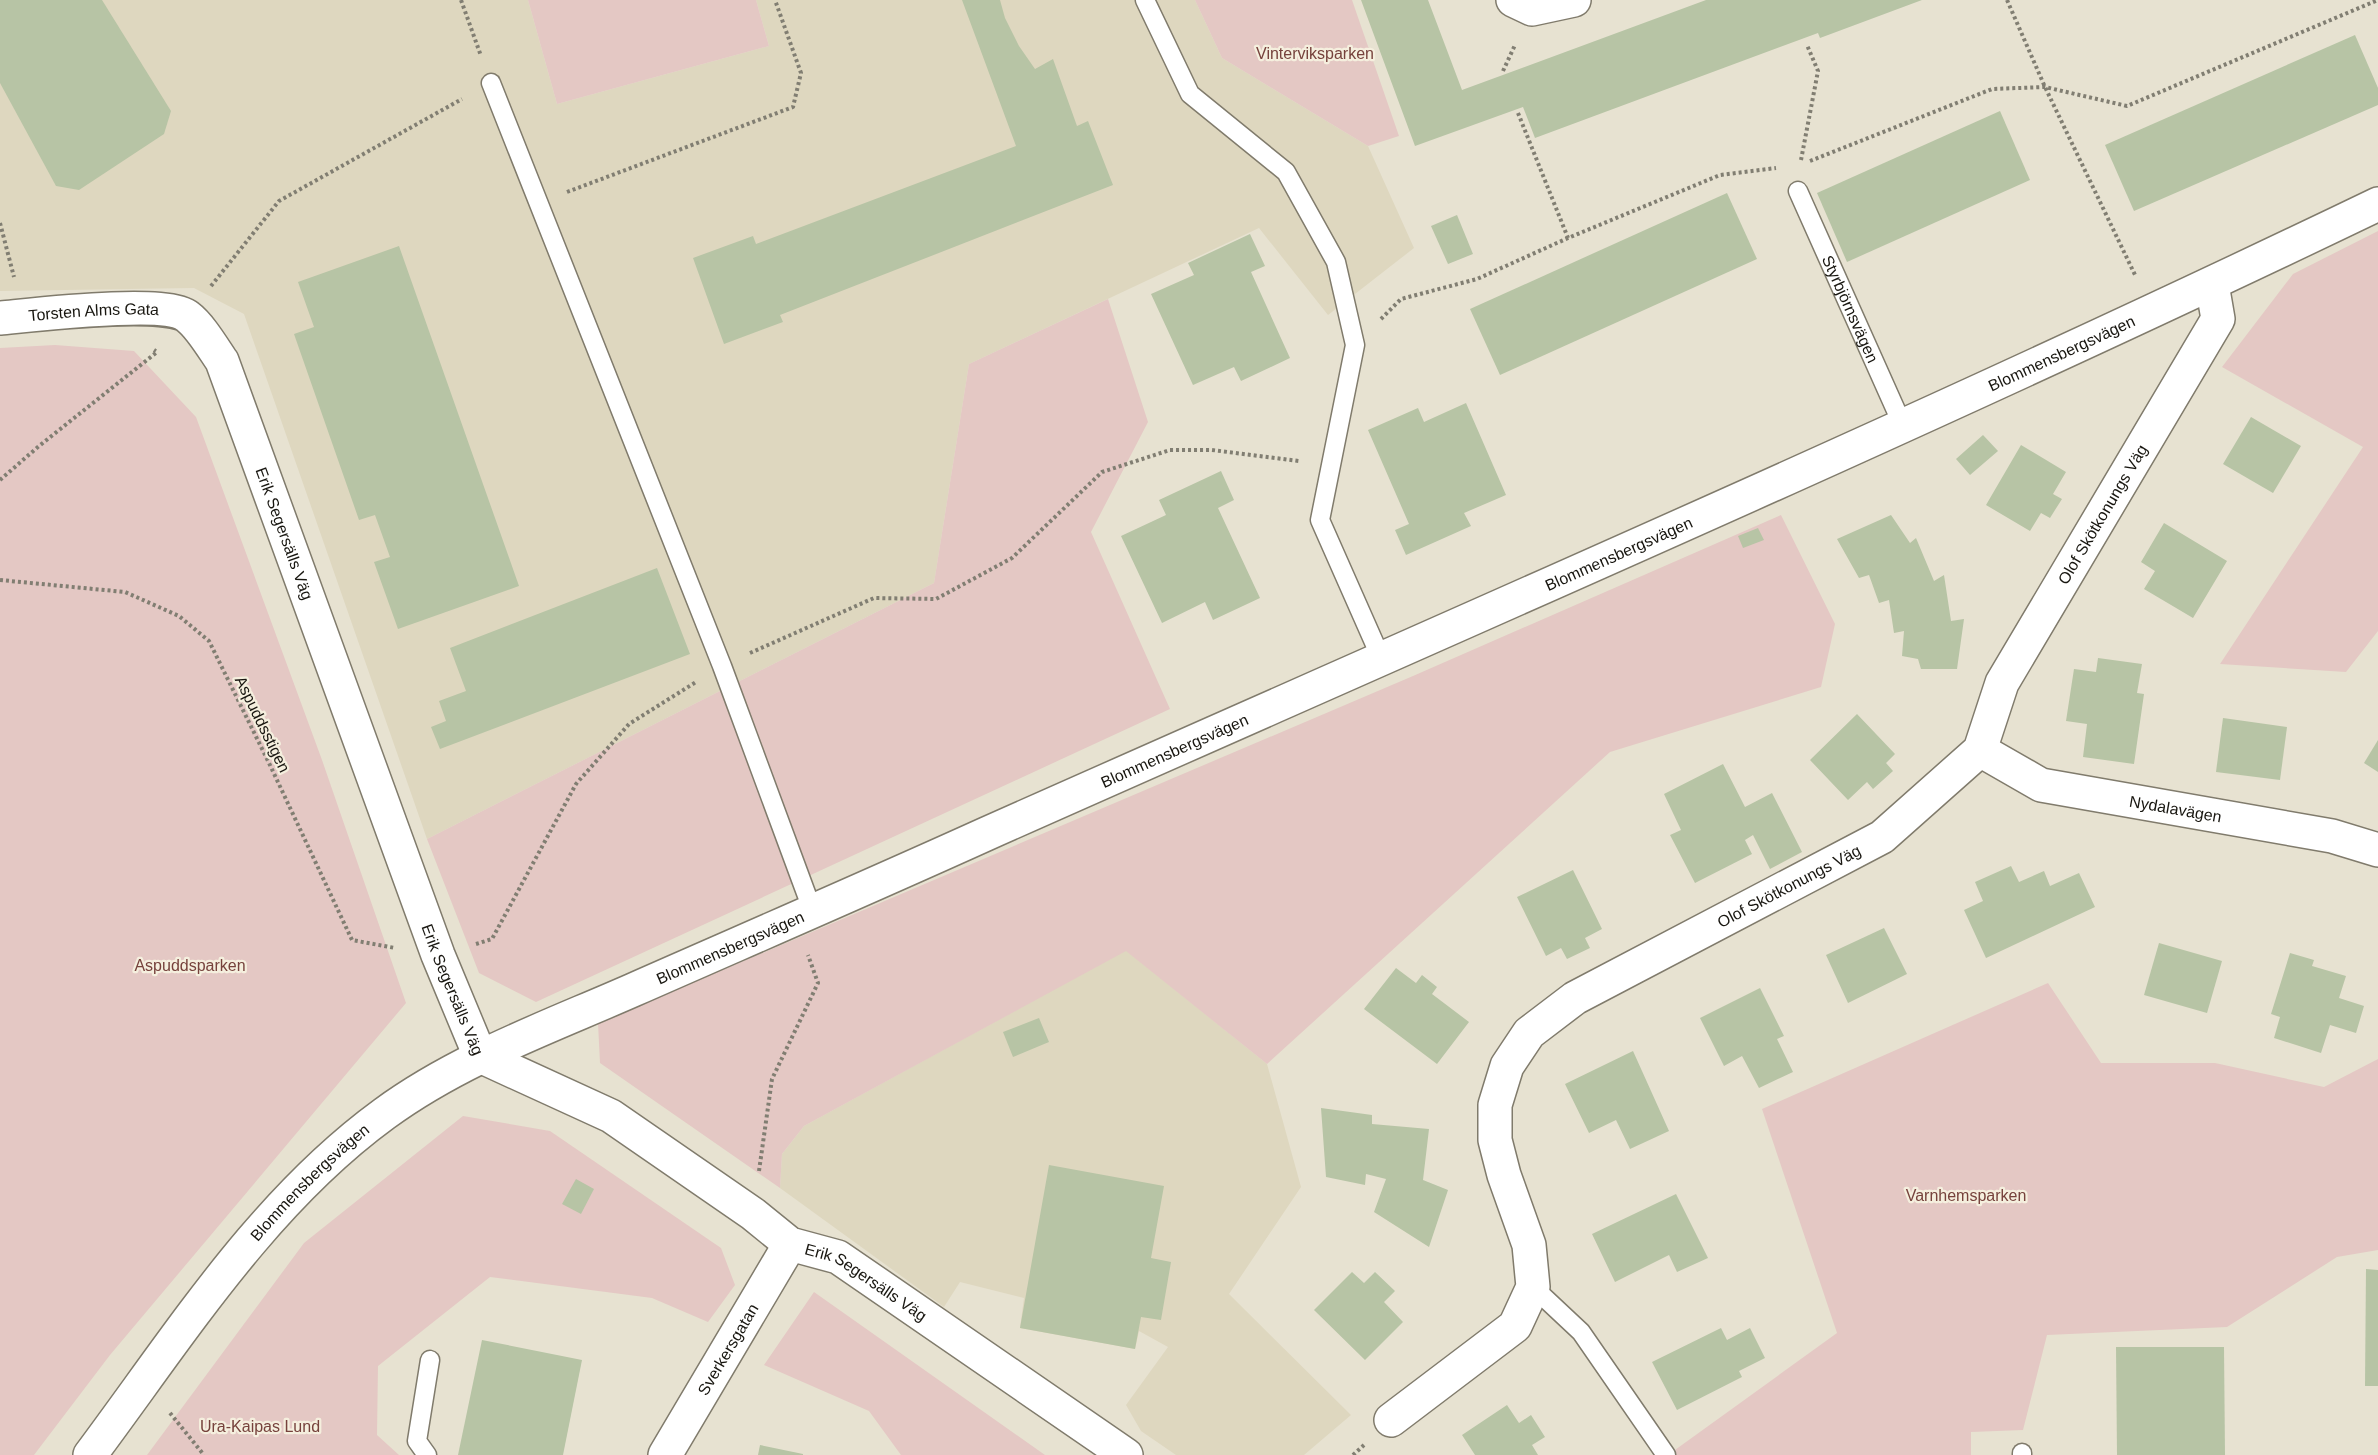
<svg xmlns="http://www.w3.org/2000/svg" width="2378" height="1455" viewBox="0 0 2378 1455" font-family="Arial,sans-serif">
<rect width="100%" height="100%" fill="#e7e2d1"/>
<g fill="#ded7bf">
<polygon points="0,0 528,0 557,104 769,46 756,0 1195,0 1222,58 1368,146 1414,248 1328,315 1259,228 969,364 934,583 427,839 244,314 194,288 0,291"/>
<polygon points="1126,950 1267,1064 1301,1187 1229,1294 1351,1415 1304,1455 1176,1455 1141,1431 1126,1405 1168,1347 1139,1331 1135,1349 1020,1328 1024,1298 960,1282 944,1307 780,1188 782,1154 804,1126"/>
</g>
<g fill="#e4c8c4">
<polygon points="528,0 756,0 769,46 557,104"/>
<polygon points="1195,0 1352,0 1399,136 1368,146 1222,58"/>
<polygon points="2378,231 2378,631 2346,672 2220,664 2363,447 2222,367 2293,274"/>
<polygon points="1108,299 1148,422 1091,532 1170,709 536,1002 479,973 427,839 934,583 969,364"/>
<polygon points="55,345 134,351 196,417 322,760 406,1003 110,1355 34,1455 0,1455 0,348"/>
<polygon points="1781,515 1835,624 1821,687 1610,752 1267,1064 1126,951 804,1126 782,1154 780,1188 600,1063 598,1023 1413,676"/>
<polygon points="2048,983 2101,1063 2215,1063 2324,1087 2378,1059 2378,1250 2337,1257 2227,1327 2047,1335 2023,1430 1971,1432 1971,1455 1668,1455 1837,1333 1762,1109"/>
<polygon points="463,1116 550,1131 721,1248 735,1285 708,1322 652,1298 490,1277 378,1366 377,1435 399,1455 147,1455 304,1243"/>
<polygon points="814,1292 1045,1455 901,1455 869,1411 764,1365"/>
</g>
<g fill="#b7c4a5">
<polygon points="0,0 102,0 171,111 164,134 79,190 56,186 0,83"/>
<polygon points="962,0 1000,0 1005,18 1019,46 1035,69 1053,59 1077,126 1088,121 1113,185 780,315 783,322 724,344 693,258 753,236 756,244 1016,146"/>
<polygon points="1361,0 1428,0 1462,90 1706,0 1922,0 1820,38 1818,33 1535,138 1523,107 1415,146"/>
<polygon points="2355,35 2378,88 2378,105 2134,211 2105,145"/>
<polygon points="2000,111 2030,180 1847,262 1817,193"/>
<polygon points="1727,193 1757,259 1500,375 1470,309"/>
<polygon points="1457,215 1473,254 1448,264 1431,226"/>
<polygon points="1250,234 1265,266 1251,272 1290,358 1241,381 1234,367 1193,385 1151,294 1194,275 1188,263"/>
<polygon points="399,246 519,586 398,629 374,562 390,557 375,515 359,520 294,334 314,327 298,282"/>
<polygon points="1466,403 1506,495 1464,513 1471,526 1406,555 1395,530 1409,524 1368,430 1418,408 1424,422"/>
<polygon points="2251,417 2301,446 2273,493 2223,464"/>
<polygon points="1983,435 1998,451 1970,475 1956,459"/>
<polygon points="2021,445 2066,472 2053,494 2062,499 2055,510 2050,518 2041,513 2030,531 1986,505"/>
<polygon points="1221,471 1234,500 1218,508 1260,598 1213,620 1205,602 1162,623 1121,536 1166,515 1159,500"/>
<polygon points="1891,515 1910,543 1916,538 1934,581 1944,575 1951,621 1964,619 1957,669 1921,669 1918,659 1902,656 1904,631 1894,633 1889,600 1879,603 1869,575 1859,578 1837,539"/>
<polygon points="2164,523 2227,561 2193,618 2144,589 2155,571 2141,562"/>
<polygon points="1758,528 1764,540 1743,548 1738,536"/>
<polygon points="657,568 690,654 440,749 431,727 446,721 439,701 466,691 450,648"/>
<polygon points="2098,658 2142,664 2137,693 2144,694 2134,764 2083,757 2087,724 2066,721 2074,669 2096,672"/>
<polygon points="1857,714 1895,754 1886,763 1893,771 1873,789 1867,782 1848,800 1810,760"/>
<polygon points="2223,718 2287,727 2280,780 2216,772"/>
<polygon points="2378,740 2378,772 2364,763"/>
<polygon points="1723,764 1745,807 1772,793 1802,852 1770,869 1753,835 1745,840 1752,854 1695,883 1670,835 1681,830 1664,794"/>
<polygon points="2011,866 2019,882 2044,871 2050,886 2079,873 2095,907 1986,958 1964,910 1983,901 1975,882"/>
<polygon points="1573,870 1602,929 1585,938 1590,948 1567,959 1561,948 1546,956 1517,897"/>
<polygon points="1884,928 1907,974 1848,1003 1826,955"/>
<polygon points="2159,943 2222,961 2207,1013 2144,995"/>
<polygon points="2290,953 2314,960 2312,966 2346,976 2339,998 2364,1006 2356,1033 2330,1025 2321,1053 2274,1038 2280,1017 2271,1014"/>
<polygon points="1396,968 1416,983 1422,975 1437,987 1432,994 1469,1022 1437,1064 1364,1009"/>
<polygon points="1760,988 1784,1036 1777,1039 1793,1072 1759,1088 1742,1056 1724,1066 1700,1018"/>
<polygon points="1039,1018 1049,1042 1013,1057 1003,1032"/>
<polygon points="1633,1051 1669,1131 1630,1149 1616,1120 1589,1133 1565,1084"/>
<polygon points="1321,1108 1372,1115 1372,1124 1429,1129 1423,1180 1448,1190 1429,1247 1374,1212 1386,1179 1366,1174 1365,1185 1326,1177"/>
<polygon points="1049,1165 1164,1186 1151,1258 1171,1262 1161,1320 1141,1317 1135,1349 1020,1328"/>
<polygon points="576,1179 594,1189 581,1214 562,1204"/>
<polygon points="1676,1194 1708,1258 1677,1272 1669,1255 1615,1282 1592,1234"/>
<polygon points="2366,1269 2378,1270 2378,1386 2365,1386"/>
<polygon points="1352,1272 1364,1283 1375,1272 1395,1291 1384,1302 1403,1322 1365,1360 1314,1310"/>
<polygon points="1721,1328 1727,1340 1750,1328 1765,1358 1739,1371 1742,1377 1677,1410 1652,1362"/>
<polygon points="482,1340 582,1360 563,1455 458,1455"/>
<polygon points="2116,1347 2224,1347 2225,1455 2117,1455"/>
<polygon points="1507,1405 1519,1423 1531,1415 1545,1437 1532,1445 1538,1455 1475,1455 1462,1435"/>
<polygon points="760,1445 803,1454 803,1455 758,1455"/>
</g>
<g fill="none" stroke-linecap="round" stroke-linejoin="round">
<defs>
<g id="service">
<polyline points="1145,0 1190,94 1286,172 1336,262 1355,345 1320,520 1381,658"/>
<polyline points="491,83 722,666 813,912"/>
<path id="s1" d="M1798,191L1903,426"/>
<polyline points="1533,1287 1581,1332 1666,1455"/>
<polyline points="2022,1453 2022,1455"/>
<polyline points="427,1455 417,1441 430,1360"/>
</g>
<g id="minor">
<polyline points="1513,0 1532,9 1574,0"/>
<path id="s2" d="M0,318C33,315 167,299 188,317C200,326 213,348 222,361L438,955L480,1056L611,1116L753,1214L790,1244L838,1257L1126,1455"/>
<path id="s3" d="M1980,750L2041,785L2332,836L2378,850"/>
<path id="s4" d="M1391,1420L1515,1326L1533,1287L1529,1245L1504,1175L1495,1140V1105L1507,1066L1529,1033L1575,998L1882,837L1980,750L2002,683L2218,319L2212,284"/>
<path id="s5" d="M90,1455C179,1336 262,1203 384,1114C459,1059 549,1027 633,990C751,938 869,887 986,834C1451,627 1919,425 2378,204"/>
<path id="s6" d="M665,1455L790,1244"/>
</g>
</defs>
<use href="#service" stroke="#807b6c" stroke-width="21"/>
<use href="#minor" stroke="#807b6c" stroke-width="36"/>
<g stroke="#817e72" stroke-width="4" stroke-dasharray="3 3" stroke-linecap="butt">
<polyline points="461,0 481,56"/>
<polyline points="2007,0 2045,87 2136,277"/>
<polyline points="1503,71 1515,45"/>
<polyline points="1518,113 1568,238"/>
<polyline points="1801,160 1818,71 1807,45"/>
<polyline points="1810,161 1992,89 2045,87 2127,106 2378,0"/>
<polyline points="567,192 793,107 801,73 775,0"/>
<polyline points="0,223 14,277"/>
<polyline points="211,286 279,201 462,99"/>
<polyline points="1381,319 1401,299 1477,279 1568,238 1720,175 1776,168"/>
<polyline points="0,480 39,446 157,352 154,350"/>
<polyline points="0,580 125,592 179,616 209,641 269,763 352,940 395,948"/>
<polyline points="750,653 874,598 936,599 1012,558 1102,472 1170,450 1212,450 1299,461"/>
<polyline points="476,944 492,939 576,784 629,724 696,682"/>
<polyline points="759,1171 772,1079 818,983 808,955"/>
<polyline points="170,1413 204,1455"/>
<polyline points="1353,1455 1364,1445"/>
</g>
<use href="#service" stroke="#fff" stroke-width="18"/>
<use href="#minor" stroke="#fff" stroke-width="33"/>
</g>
<g text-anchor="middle" stroke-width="4.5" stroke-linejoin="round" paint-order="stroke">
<g font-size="16" fill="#76423c" stroke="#f5efde">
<text x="1315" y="59">Vinterviksparken</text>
<text x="190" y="971">Aspuddsparken</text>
<text x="1966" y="1201">Varnhemsparken</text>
<text x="260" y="1432">Ura-Kaipas Lund</text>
</g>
<g font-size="16" fill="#181610" stroke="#f5efde">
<text dy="6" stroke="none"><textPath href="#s1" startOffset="129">Styrbjörnsvägen</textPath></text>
<text dy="6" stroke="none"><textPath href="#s2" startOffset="94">Torsten Alms Gata</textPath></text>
<text dy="6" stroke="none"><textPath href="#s5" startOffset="2295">Blommensbergsvägen</textPath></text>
<text dy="6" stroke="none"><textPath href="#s4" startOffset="1269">Olof Skötkonungs Väg</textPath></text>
<text dy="6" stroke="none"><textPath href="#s2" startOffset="429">Erik Segersälls Väg</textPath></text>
<text dy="6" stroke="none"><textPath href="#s5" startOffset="1809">Blommensbergsvägen</textPath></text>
<text transform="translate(263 724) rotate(64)" y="6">Aspuddsstigen</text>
<text dy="6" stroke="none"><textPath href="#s5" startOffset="1323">Blommensbergsvägen</textPath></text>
<text dy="6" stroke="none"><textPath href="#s3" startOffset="207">Nydalavägen</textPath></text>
<text dy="6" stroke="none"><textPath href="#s4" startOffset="766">Olof Skötkonungs Väg</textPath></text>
<text dy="6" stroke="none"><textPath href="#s5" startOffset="837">Blommensbergsvägen</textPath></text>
<text dy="6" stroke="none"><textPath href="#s2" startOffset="915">Erik Segersälls Väg</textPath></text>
<text dy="6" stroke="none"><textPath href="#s5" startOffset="351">Blommensbergsvägen</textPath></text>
<text dy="6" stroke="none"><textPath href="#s2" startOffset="1437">Erik Segersälls Väg</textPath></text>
<text dy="6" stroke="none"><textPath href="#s6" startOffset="123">Sverkersgatan</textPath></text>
</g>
</g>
</svg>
